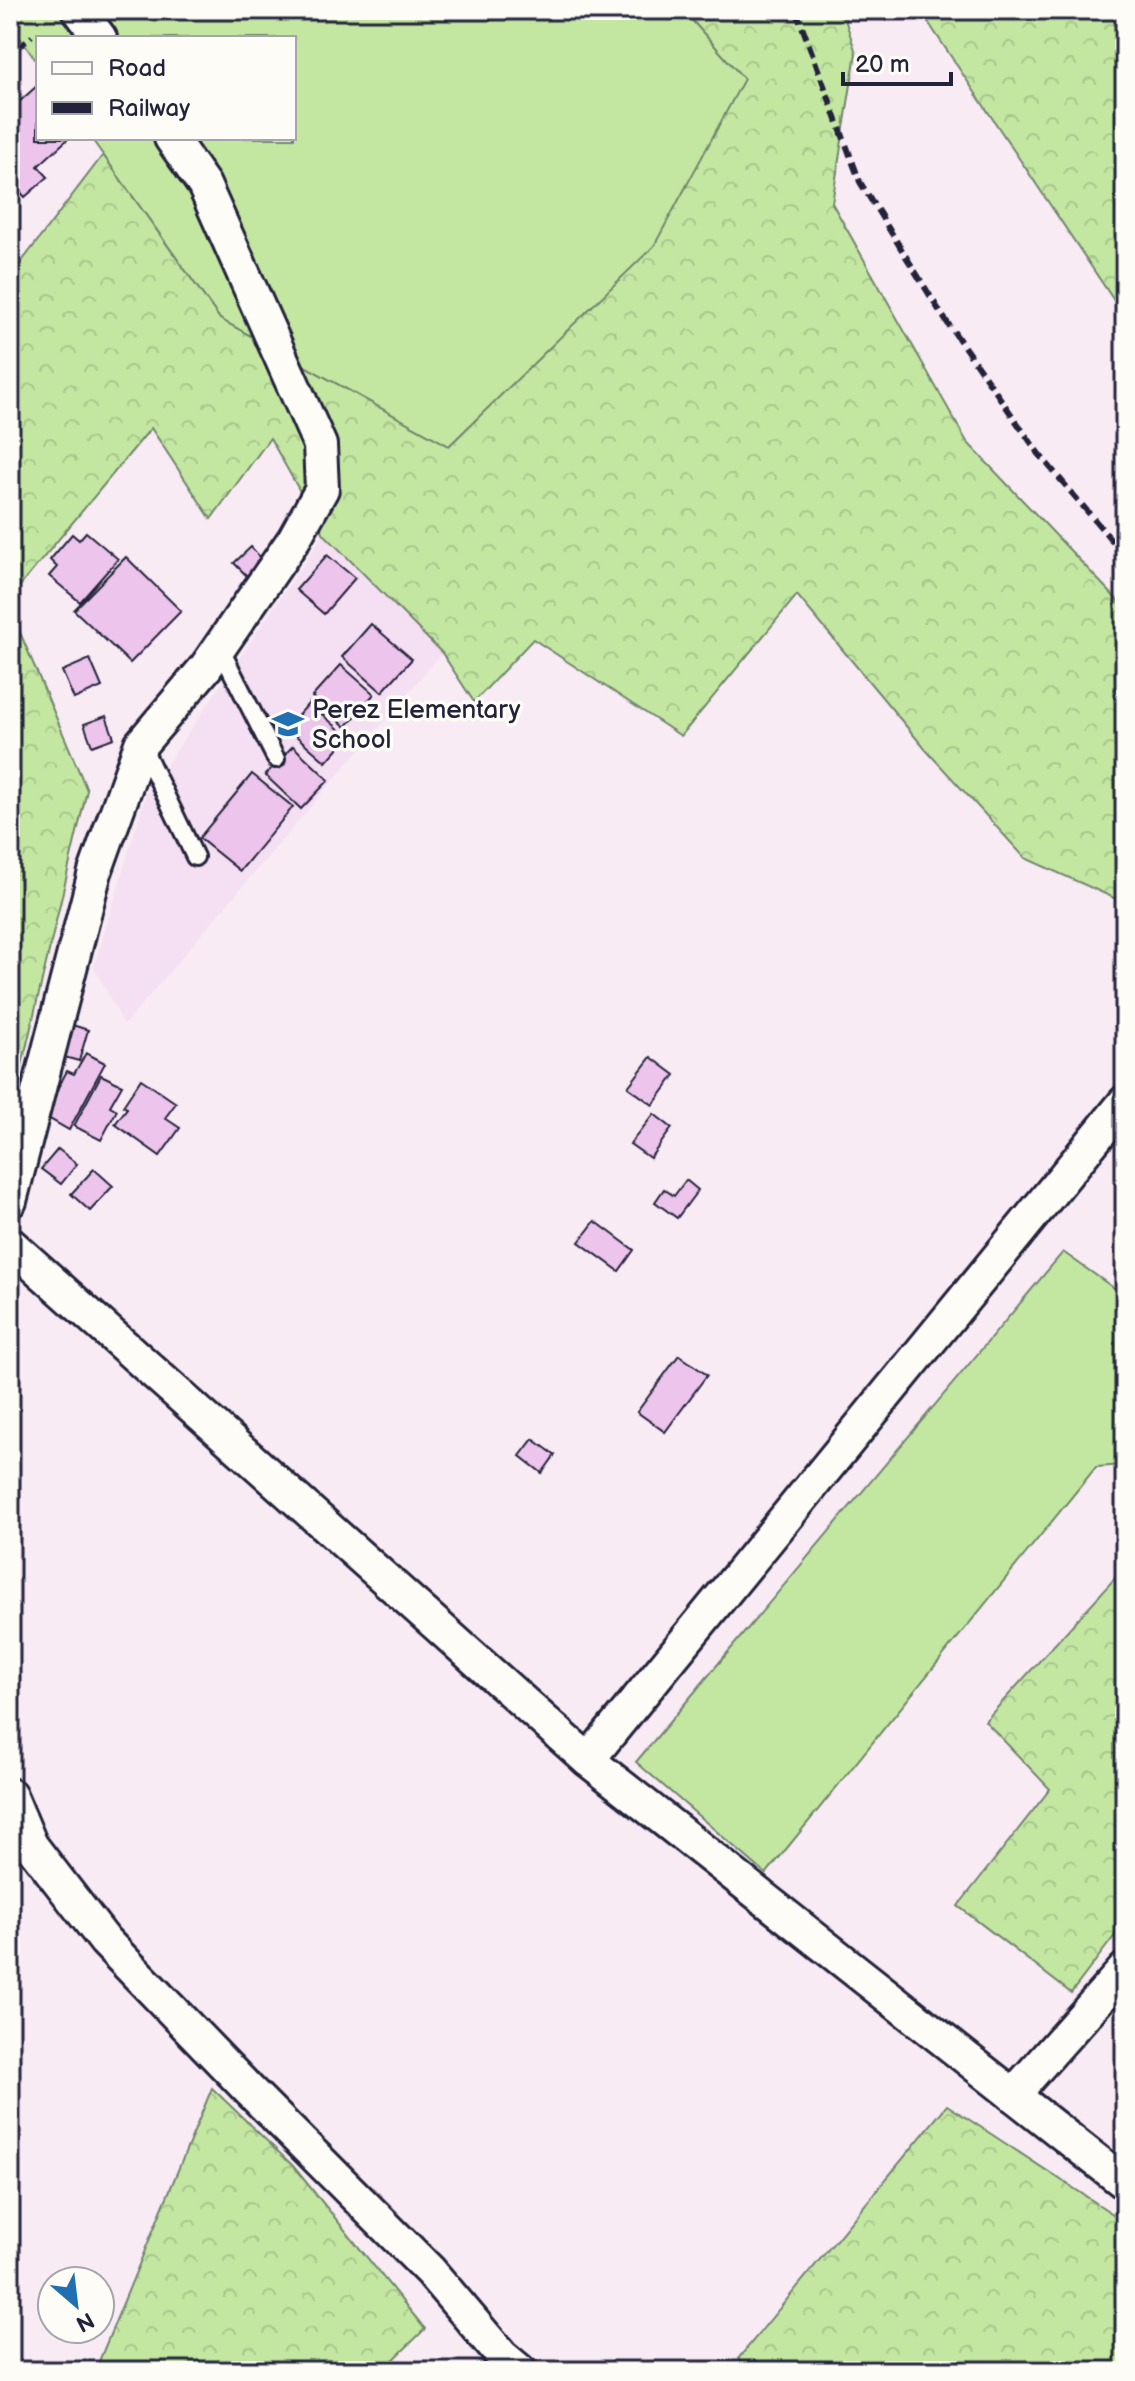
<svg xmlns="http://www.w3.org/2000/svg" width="1135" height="2381" viewBox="0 0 1135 2381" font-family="'Balsamiq Sans',sans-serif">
<defs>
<pattern id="forest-crowns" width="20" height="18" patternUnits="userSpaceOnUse" patternTransform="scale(2)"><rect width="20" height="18" fill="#c3e7a1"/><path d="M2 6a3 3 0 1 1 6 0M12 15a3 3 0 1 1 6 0" fill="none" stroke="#a7c68c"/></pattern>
</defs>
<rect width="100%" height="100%" fill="#f8ebf4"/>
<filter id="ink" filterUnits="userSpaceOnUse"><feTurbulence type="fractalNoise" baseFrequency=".0125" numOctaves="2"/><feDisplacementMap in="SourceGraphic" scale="16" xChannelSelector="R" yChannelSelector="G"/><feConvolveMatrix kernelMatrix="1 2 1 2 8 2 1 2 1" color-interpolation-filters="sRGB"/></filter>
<g filter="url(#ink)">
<polygon fill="#f5dff2" points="324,534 442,653 124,1025 94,967 146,795"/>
<g fill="#c3e7a1" stroke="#72846e" stroke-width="2">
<polygon points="10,10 683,10 745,79 655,246 449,446 220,319 91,138 294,138 294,38 38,38 38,63 10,24"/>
<polygon points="1063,1252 1125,1296 1125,1465 1096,1467 766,1874 636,1762"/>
</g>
<g fill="url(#forest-crowns)" stroke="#72846e" stroke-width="2">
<polygon points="683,10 842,10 856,53 832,203 967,442 1125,608 1125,903 1025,858 926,750 797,595 681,736 533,639 474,702 442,653 324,534 270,438 211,519 151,428 10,598 10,277 103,155 220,319 449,446 654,246 744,79"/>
<polygon points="920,10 1125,10 1125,317"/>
<polygon points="10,609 87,790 10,1116"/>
<polygon points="1125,1567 1125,1922 1071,1993 958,1906 1050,1789 985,1721"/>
<polygon points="212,2088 293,2166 425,2329 382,2371 95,2371"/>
<polygon points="947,2105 1125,2222 1125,2371 752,2371 738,2359"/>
</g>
<g fill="#edc4ec" stroke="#22223b" stroke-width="2">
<polygon points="38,85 38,138 69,138 38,166 48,177 25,197 10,180 10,110"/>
<polygon points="86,532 118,559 80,602 49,576 57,567 50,560 72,534 79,540"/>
<polygon points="251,547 267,565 251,580 234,563"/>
<polygon points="327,555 355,578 324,614 296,590"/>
<polygon points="126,557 181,611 130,663 74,610"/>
<polygon points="371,624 412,659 382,692 342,657"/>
<polygon points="90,659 102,687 74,699 62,671"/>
<polygon points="341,665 374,694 346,727 312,697"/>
<polygon points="309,703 348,737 326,762 287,728"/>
<polygon points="106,716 114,738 92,746 84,724"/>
<polygon points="293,746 329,780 301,809 265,775"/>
<polygon points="252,774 293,807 240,871 199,838"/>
<polygon points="63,1022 88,1030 79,1061 53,1054"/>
<polygon points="86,1053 105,1063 69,1130 43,1115 67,1071 74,1074"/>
<polygon points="651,1057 675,1075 653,1105 628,1087"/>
<polygon points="101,1075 122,1085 110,1106 117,1110 101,1140 74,1126"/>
<polygon points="141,1079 176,1103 165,1118 180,1128 160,1156 115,1124 127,1108 123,1106"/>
<polygon points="654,1114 672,1128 650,1158 630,1144"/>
<polygon points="58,1149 77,1164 61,1184 41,1169"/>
<polygon points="94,1169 113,1186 90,1211 71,1194"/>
<polygon points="686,1180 698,1190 677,1218 655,1202 664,1189 674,1196"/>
<polygon points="595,1221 634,1250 619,1271 579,1242"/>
<polygon points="679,1355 707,1375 665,1432 637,1412"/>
<polygon points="533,1439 555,1455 542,1473 520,1456"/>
</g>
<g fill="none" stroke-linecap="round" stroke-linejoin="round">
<defs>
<g id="service">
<polyline points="220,648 276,759"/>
<polyline points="142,746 195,857"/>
</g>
<g id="minor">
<polyline points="79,10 100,38"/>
<polyline points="10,1201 95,872 141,744 206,667 294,539 322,489 320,445 204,185 171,138"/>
<polyline points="10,1244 588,1760 1125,2183"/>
<polyline points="588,1760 1125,1102"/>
<polyline points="10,1795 31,1845 105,1941 247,2088 430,2271 502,2356 520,2371"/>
<polyline points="1013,2095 1125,1969"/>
</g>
</defs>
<use href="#service" stroke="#22223b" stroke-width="22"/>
<use href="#minor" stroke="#22223b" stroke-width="38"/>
<polyline stroke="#22223b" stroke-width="5" stroke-dasharray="8 6" stroke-linecap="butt" points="10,56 32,36"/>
<use href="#service" stroke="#fdfcf7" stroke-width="16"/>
<use href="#minor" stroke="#fdfcf7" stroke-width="32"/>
<polyline stroke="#22223b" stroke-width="6" stroke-dasharray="12 6" stroke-linecap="butt" points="796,10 860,182 942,315 1039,454 1125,556"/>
</g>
</g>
<defs>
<symbol id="school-bare" viewBox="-9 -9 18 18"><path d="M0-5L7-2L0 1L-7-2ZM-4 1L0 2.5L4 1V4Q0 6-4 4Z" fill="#1f6fb2" stroke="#fdfcf7" stroke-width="2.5" paint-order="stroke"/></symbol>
</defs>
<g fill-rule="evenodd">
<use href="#school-bare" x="266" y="702" width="44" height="44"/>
</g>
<g text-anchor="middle" stroke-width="7" stroke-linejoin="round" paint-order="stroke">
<g font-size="26" fill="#22223b" stroke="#fdfcf7" text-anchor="start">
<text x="312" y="718">Perez Elementary<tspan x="312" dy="30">School</tspan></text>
</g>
</g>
<rect width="1135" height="2381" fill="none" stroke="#fdfcf7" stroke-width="40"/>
<rect x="20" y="20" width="1095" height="2341" fill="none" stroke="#22223b" stroke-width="3" filter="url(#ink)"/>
<rect x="36" y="36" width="260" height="104" fill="#fdfcf7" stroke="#a5a5ac" stroke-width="2"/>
<rect x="52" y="62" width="40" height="12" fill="#fdfcf7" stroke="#a5a5ac" stroke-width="2"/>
<text x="108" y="76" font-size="24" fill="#22223b">Road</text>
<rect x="52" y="102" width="40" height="12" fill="#22223b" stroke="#a5a5ac" stroke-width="2"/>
<text x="108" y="116" font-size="24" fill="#22223b">Railway</text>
<g transform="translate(76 2305) rotate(152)"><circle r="38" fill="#fdfcf7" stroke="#a5a5ac" stroke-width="2"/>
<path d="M0-6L14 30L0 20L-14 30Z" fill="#1f6fb2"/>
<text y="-12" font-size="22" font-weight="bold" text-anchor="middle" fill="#22223b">N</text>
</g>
<path d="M843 72v12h108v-12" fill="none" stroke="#22223b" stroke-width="4"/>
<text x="855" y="72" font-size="24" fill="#22223b" stroke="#fdfcf7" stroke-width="6" paint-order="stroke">20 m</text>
</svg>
